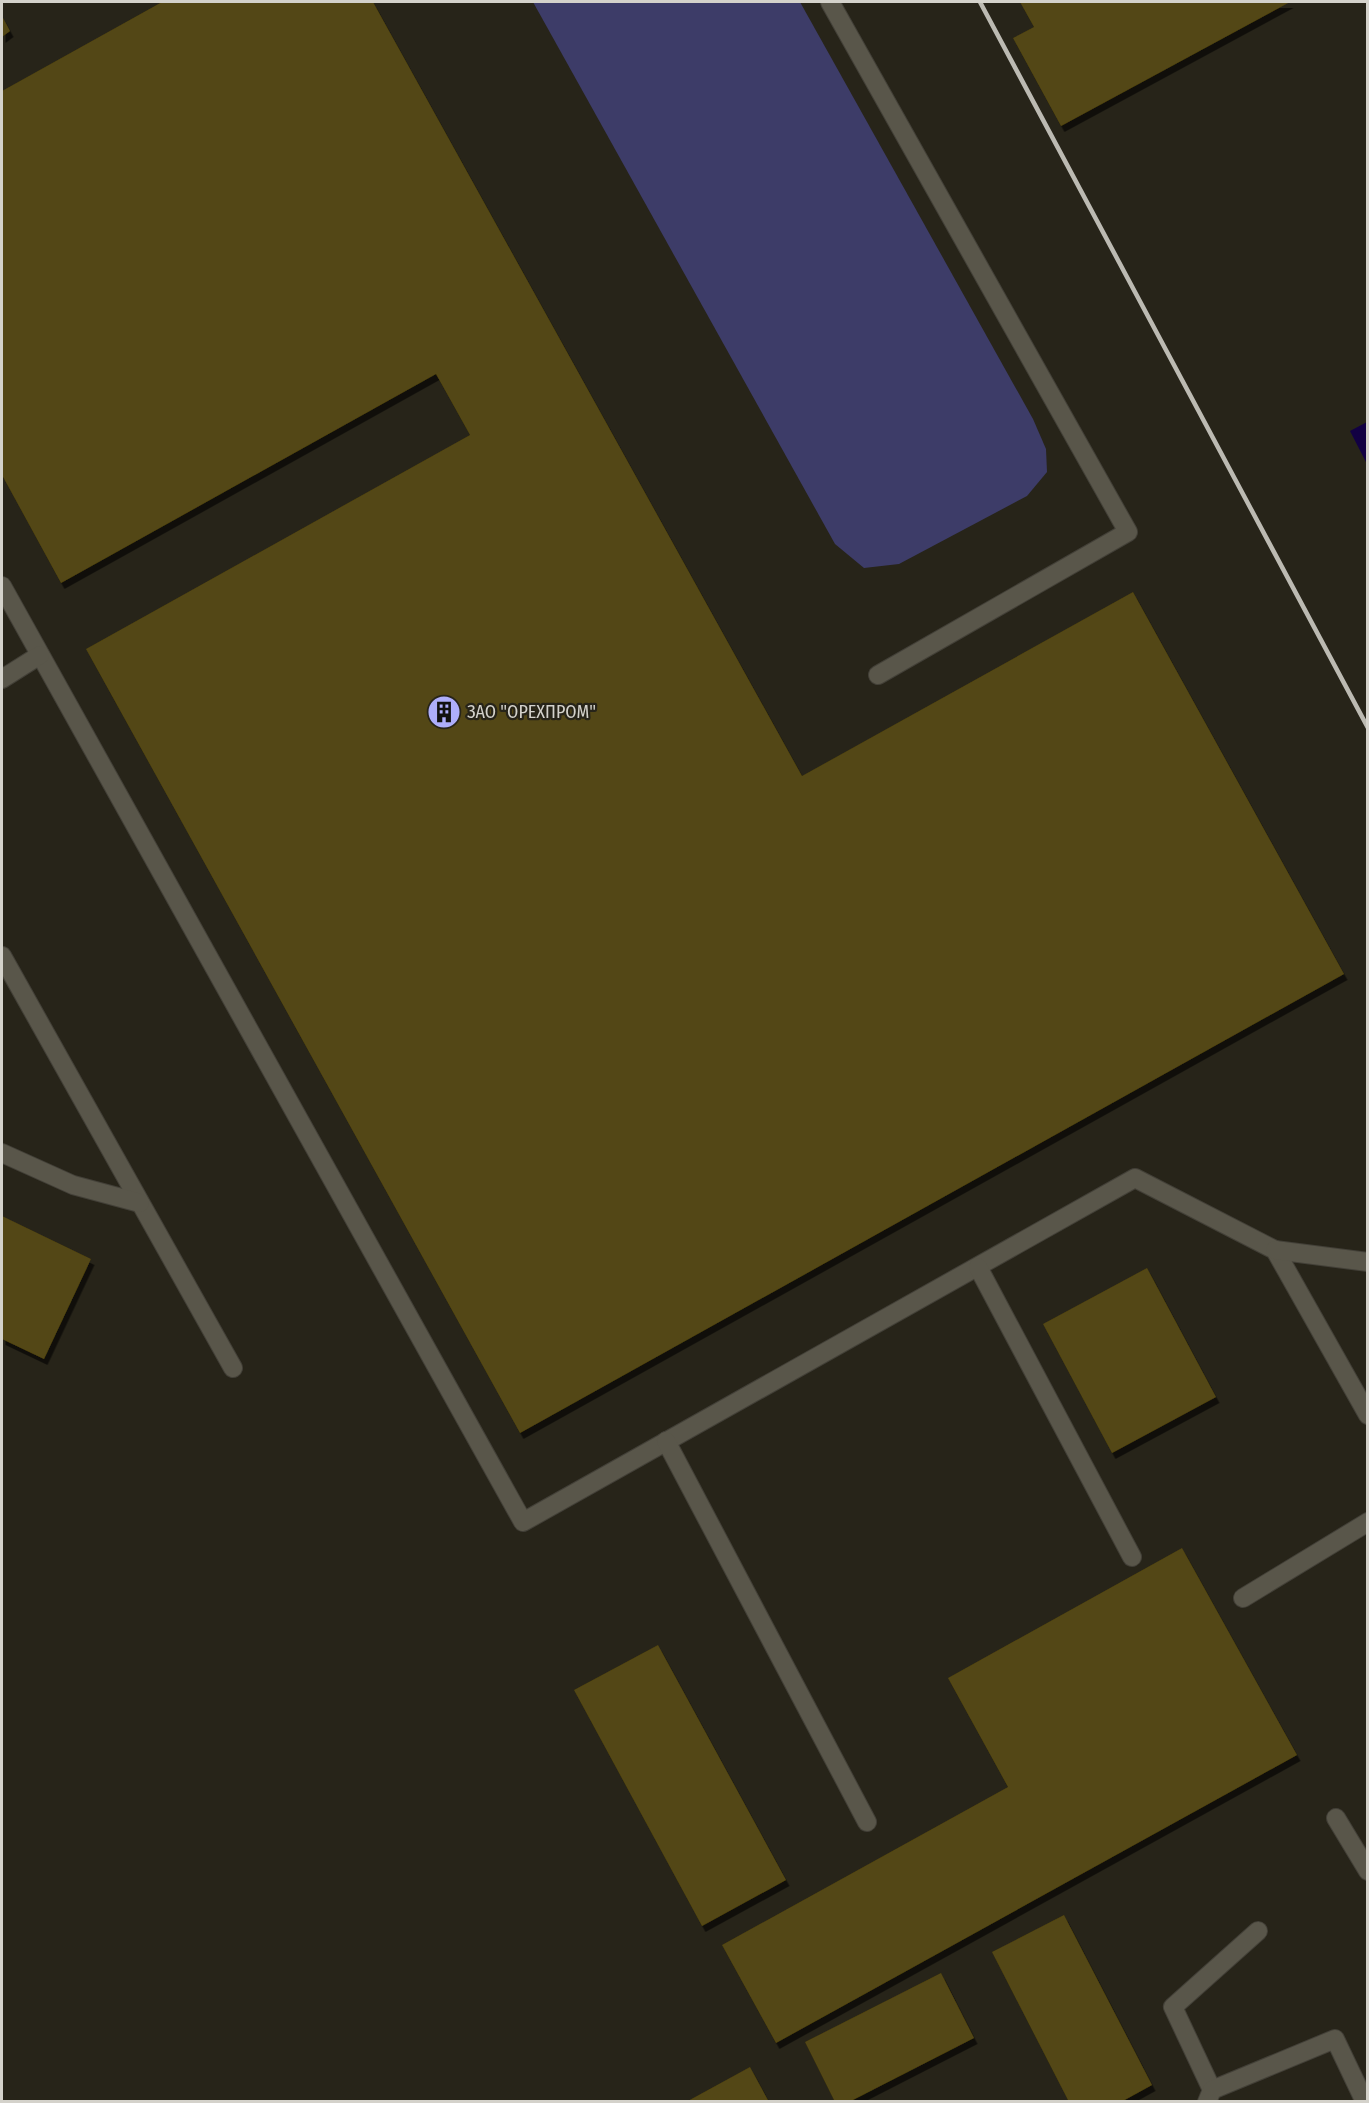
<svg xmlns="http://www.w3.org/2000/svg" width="1369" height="2103" viewBox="0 0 1369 2103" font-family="'Fira Sans Condensed',sans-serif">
<defs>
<filter id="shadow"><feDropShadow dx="3.5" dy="6" stdDeviation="0" flood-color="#0009"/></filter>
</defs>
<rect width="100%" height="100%" fill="#272419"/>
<polygon fill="#3d3c68" points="533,2 800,2 1033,419 1046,449 1047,472 1027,496 899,564 864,568 835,544"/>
<polygon fill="#120043" points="1367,422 1367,464 1350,431"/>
<g fill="#534612" filter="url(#shadow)">
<polygon points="162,2 373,2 802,776 1133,592 1344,974 520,1433 86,649 470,435 436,374 61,583 2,475 2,91"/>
<polygon points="1020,2 1290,2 1061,126 1013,38 1034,27"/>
<polygon points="2,16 10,31 2,37"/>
<polygon points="2,1216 91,1259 44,1359 2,1339"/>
<polygon points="1147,1268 1216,1397 1112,1453 1043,1324"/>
<polygon points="1182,1548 1297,1755 776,2043 722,1945 1008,1787 948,1678"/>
<polygon points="658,1645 786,1880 702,1926 574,1690"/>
<polygon points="1064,1915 1152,2085 1121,2102 1069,2102 992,1952"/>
<polygon points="941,1973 974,2038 849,2102 835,2102 805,2042"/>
<polygon points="750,2067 769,2102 686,2102"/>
</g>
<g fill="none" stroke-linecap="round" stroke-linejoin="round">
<defs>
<g id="minor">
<polyline points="830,2 1128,532 878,675"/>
<polyline points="2,586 523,1522 1135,1178 1275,1250 1368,1415"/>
<polyline points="2,679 40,655"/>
<polyline points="2,956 233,1368"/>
<polyline points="2,1153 73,1185 140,1203"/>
<polyline points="1275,1250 1368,1262"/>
<polyline points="978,1267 1132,1557"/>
<polyline points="666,1441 867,1822"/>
<polyline points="1243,1598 1368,1522"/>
<polyline points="1336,1818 1368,1871"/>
<polyline points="1212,2090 1173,2007 1258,1931"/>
<polyline points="1207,2102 1212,2090 1335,2039 1365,2102"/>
</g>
</defs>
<use href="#minor" stroke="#434038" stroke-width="20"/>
<use href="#minor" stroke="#59564a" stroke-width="18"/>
<polyline stroke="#bcbab2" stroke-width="4.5" points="980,2 1368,728"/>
</g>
<defs>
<symbol id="building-disc" viewBox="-11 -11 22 22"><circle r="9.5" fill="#aeaefb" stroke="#272419"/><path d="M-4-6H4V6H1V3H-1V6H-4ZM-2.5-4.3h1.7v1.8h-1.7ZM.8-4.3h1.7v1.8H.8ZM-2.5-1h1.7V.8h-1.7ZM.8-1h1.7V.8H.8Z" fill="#111"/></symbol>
</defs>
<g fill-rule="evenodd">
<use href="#building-disc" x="425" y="693" width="38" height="38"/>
</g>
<g text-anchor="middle" stroke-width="4.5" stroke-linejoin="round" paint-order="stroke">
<g font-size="18" fill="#d4d2cb" stroke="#272419" text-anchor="start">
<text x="467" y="718">ЗАО "ОРЕХПРОМ"</text>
</g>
</g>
<rect width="1369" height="2103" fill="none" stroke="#d4d2cb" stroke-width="6"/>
</svg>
